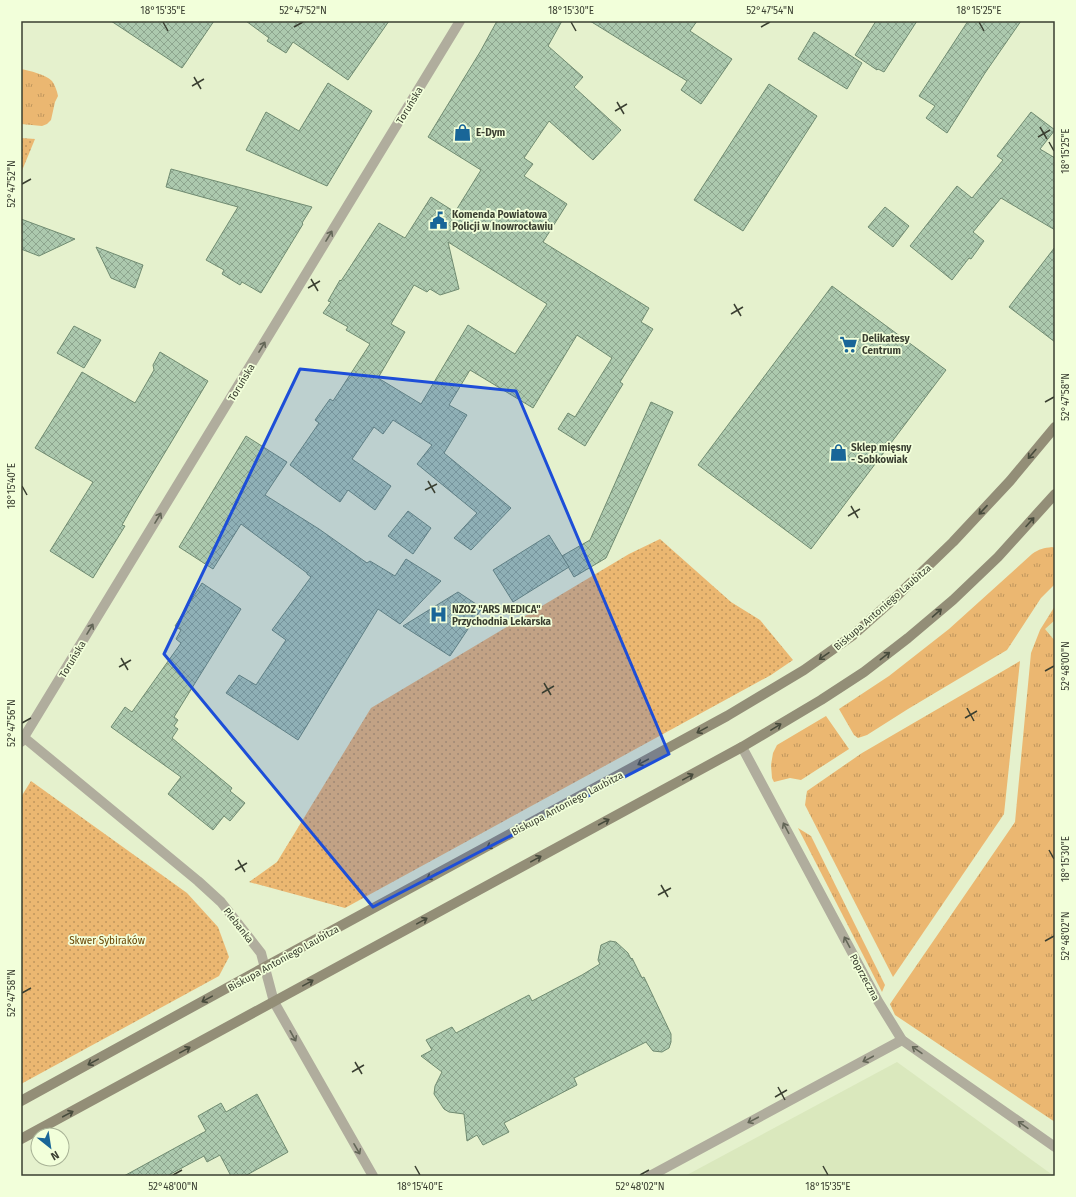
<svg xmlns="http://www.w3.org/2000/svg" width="1076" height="1197" viewBox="0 0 1076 1197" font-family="'Fira Sans',sans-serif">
<defs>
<pattern id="grass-tufts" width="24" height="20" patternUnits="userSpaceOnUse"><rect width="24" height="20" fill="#ebb771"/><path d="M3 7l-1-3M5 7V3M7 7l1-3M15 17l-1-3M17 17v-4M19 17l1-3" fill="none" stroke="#bf965d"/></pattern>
<pattern id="park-dots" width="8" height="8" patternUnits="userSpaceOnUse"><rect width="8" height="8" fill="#ebb771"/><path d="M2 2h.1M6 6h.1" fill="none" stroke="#bf965d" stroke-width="1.8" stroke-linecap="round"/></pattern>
<pattern id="building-cross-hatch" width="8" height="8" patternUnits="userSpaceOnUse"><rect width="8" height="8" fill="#acc9ae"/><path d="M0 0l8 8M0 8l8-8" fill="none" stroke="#8da58e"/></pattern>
</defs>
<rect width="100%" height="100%" fill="#e5f1cd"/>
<g fill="#dae8bd">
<polygon points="1055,606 1055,656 1040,630"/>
<polygon points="897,1062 1054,1176 685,1176"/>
</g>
<g fill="url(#grass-tufts)">
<path d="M21,69C30,71 45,74 52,81C55,85 57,91 58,96L55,102L51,120L47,124L42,126L21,124Z"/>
<path d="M1052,547L1055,548V584L1041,598L1007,650L908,709L867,735L858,738L854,735L839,709L889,676L949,629L1032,554C1039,549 1044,548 1052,547Z"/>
<polygon points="1055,606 1055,620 1045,629 1055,641 1055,1122 895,1015 890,1004 1015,822 1031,653 1040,630"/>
<polygon points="1020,661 1004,814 893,977 805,805 807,791 862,753"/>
<polygon points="826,716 849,749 801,780 790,778 774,782 772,778 771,765 773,753 777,745"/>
<polygon points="798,828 811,836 885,985 882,992"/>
</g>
<g fill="url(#park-dots)">
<polygon points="21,138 35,139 21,173"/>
<polygon points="660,539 731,602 760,620 793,660 771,675 345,908 249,882 277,862 371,708 629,554"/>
<polygon points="31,781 187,893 218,927 229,957 219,976 21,1084 21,797"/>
</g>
<g fill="url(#building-cross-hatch)" stroke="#708b71" fill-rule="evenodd">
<polygon points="111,21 214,21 182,68"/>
<polygon points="246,21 389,21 348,80 293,42 286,53 267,41 269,38"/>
<path d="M497,21H562L548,46L583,77L574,87L621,130L593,160L549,121L524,158L533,164L524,176L567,204L543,242L649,308L641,322L653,329L620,382L623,384L585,446L558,429L568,413L575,417L612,358L577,335L533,408L470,370L449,405L467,415L444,453L511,508L471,550L454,538L477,513L417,464L432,445L393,420L383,434L374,427L352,459L391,486L375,510L348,490L340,502L290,465L319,423L315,420L330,399L333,401L370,344L346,330L348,327L323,313L331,302L328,301L340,280L341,281L379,223L405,238L431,197L455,212L481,170L428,137L480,52ZM448,242L547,304L515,354L468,325L421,404L378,378L405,332L391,324L414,285L427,292L430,289L440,295L459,289Z"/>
<polygon points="590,21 697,21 690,31 732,59 701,104 681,90 687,81"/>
<polygon points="876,21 917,21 884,72 878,69 877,70 855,55"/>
<polygon points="968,21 1021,21 985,73 947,133 926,118 935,106 919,96"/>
<polygon points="814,32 862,63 847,89 798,59"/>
<polygon points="328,83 372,111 327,186 246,150 266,112 299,131"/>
<polygon points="769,84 817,116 743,231 694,200"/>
<polygon points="1031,112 1055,130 1040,149 1055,158 1055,230 1001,198 973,232 984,241 971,259 969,258 952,280 910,246 957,186 972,198 1003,160 997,156"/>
<polygon points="171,169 312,207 302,223 303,224 261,293 242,282 240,285 222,274 224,270 206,260 238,207 166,187"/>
<polygon points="885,207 909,226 893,247 868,227"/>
<polygon points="21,219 75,239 39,256 21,249"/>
<polygon points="96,247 143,265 135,288 111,278"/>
<polygon points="1055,247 1055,342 1009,307"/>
<polygon points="832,286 946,370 811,549 698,465"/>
<polygon points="74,326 101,340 84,368 57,353"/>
<polygon points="160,352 208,381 134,504 122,525 125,526 93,578 50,551 93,482 35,448 55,416 82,372 135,403 154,370 153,365"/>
<polygon points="651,402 673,412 606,558 574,577 562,556 590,540"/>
<polygon points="246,436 287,462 265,495 319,529 367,563 370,561 395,576 406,559 441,581 400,624 378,609 298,740 226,693 239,675 256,685 286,640 272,630 311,577 307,574 307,573 241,524 213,569 179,547"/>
<polygon points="408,511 431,528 413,554 388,536"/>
<polygon points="549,535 569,567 513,602 493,570"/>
<polygon points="202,583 241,609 174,717 178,720 174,726 178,729 172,738 232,788 230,791 245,803 230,821 224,816 213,830 168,794 181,777 111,727 125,707 132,712 181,643 176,639 181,630 175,626"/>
<polygon points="458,592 482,608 450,656 403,626"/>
<polygon points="610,941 616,942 628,953 631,959 632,958 642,978 644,977 671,1034 671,1042 669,1048 662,1052 653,1051 646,1042 574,1078 577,1085 504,1123 509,1132 483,1145 477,1135 467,1141 464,1114 449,1112 444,1109 434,1094 435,1086 442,1072 421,1056 432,1050 426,1040 452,1027 456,1033 529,995 532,1001 582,975 600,964 598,960 601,945"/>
<polygon points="257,1094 288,1152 245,1176 231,1176 220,1155 207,1162 204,1156 167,1176 124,1176 206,1131 198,1116 221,1103 226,1112"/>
</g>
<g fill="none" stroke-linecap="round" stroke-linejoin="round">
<g stroke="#b0ad9d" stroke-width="10">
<polyline points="21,735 198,881 221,902 261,953 274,1002 373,1176"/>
<polyline points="21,742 460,21"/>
<polyline points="742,747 878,1001 902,1040 1055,1147"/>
<polyline points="650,1176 902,1040"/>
</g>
<g stroke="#938e77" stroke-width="10">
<polyline points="21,1101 265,967 727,716 804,670 852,636 897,596 953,542 1010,481 1055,427"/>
<polyline points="21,1139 742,747 821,700 864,672 908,638 953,600 998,557 1055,494"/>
</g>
</g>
<defs><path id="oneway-shaft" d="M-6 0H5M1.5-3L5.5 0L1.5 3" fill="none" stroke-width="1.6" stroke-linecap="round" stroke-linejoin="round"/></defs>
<g stroke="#636657">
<use href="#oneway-shaft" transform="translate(329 236) rotate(-59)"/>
<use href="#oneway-shaft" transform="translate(262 347) rotate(-59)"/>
<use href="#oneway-shaft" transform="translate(158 518) rotate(-59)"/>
<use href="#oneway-shaft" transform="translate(90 629) rotate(-59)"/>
<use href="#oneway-shaft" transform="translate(786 828) rotate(-118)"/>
<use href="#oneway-shaft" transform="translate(847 942) rotate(-118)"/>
<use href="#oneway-shaft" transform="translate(293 1036) rotate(61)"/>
<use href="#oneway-shaft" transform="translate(917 1050) rotate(-145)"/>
<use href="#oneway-shaft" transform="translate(868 1059) rotate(152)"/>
<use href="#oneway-shaft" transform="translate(753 1120) rotate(152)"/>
<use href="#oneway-shaft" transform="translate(1023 1125) rotate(-145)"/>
<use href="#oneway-shaft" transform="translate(357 1149) rotate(60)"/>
</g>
<g stroke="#474b3c">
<use href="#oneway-shaft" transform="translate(1032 454) rotate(130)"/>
<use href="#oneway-shaft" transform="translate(983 510) rotate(133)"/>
<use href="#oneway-shaft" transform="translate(1030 522) rotate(-48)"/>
<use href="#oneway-shaft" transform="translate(937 613) rotate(-41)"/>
<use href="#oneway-shaft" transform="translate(824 656) rotate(145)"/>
<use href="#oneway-shaft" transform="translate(885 656) rotate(-38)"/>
<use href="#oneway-shaft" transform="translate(776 727) rotate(-31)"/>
<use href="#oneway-shaft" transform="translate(702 730) rotate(151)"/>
<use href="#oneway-shaft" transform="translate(643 762) rotate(152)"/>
<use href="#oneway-shaft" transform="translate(688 777) rotate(-29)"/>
<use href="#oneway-shaft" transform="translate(604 822) rotate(-28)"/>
<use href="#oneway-shaft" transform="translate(492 845) rotate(152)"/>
<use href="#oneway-shaft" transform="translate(536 859) rotate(-29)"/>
<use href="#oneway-shaft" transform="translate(432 876) rotate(152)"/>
<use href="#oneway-shaft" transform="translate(422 921) rotate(-29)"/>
<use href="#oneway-shaft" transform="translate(308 983) rotate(-29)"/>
<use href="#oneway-shaft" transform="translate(207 999) rotate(151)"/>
<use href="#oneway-shaft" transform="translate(185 1050) rotate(-29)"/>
<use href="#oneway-shaft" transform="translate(93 1062) rotate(151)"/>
<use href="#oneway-shaft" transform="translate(68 1114) rotate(-28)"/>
</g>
<path fill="#1d4ed8" fill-opacity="0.2" stroke="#1d4ed8" stroke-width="3" stroke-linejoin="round" d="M300,369L516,391L669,754L373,907L164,654Z"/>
<path fill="none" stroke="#3a3f31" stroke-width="1.5" d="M163,22L168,31M571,22L576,31M979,22L984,31M294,27L303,22M761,27L770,22M194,77L201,89M192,86L204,79M617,102L624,114M615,111L627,104M1040,127L1047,139M1038,137L1050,130M1049,142L1054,151M22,184L31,179M311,279L318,291M308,288L320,281M734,304L741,316M731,314L743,307M1045,402L1054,397M428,481L435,493M22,486L27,495M425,490L437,484M851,506L858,518M848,516L860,509M121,658L128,670M119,667L131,660M1045,671L1054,666M544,683L551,695M542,693L554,686M967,708L974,721M965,718L977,711M22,723L31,718M1049,850L1054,859M238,860L245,872M235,870L247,863M661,885L668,897M658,895L671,888M1045,941L1054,936M22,993L31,988M355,1062L362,1074M352,1072L364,1065M778,1087L785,1100M775,1097L787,1090M415,1166L420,1175M823,1166L828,1175M173,1175L182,1170M640,1175L649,1170"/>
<defs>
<symbol id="shop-bare" viewBox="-9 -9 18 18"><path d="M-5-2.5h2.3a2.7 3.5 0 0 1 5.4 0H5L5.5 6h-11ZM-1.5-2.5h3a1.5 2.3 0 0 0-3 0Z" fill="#196698" stroke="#f2ffda" stroke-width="2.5" paint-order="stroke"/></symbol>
<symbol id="civic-bare" viewBox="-9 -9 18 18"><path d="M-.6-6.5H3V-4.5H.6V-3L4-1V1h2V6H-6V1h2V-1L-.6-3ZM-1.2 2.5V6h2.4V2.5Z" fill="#196698" stroke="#f2ffda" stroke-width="2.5" paint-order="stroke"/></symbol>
<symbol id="supermarket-bare" viewBox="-9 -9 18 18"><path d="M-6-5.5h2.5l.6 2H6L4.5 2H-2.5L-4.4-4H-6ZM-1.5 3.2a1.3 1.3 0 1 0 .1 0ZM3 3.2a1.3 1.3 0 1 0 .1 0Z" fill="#196698" stroke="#f2ffda" stroke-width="2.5" paint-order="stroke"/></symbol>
<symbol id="hospital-bare" viewBox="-9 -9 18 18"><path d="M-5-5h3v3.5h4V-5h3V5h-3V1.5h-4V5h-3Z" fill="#196698" stroke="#f2ffda" stroke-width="2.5" paint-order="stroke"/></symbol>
</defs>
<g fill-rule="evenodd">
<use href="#shop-bare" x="450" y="120" width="25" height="25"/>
<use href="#civic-bare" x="426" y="208" width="25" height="25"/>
<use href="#supermarket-bare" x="836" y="332" width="25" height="25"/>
<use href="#shop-bare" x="826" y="440" width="25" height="25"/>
<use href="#hospital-bare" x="426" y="602" width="25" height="25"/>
</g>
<g text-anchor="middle" stroke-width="3.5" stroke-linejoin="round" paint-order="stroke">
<g font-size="10" fill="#3a3f31" stroke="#f2ffda">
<text transform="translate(409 105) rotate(-59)" y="4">Toruńska</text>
<text transform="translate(241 382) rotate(-59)" y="4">Toruńska</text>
<text transform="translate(882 607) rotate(-41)" y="4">Biskupa Antoniego Laubitza</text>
<text transform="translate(72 659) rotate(-59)" y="4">Toruńska</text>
<text transform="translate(567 803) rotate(-28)" y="4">Biskupa Antoniego Laubitza</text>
<text transform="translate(239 925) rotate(52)" y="4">Plebanka</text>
<text transform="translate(283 958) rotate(-29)" y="4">Biskupa Antoniego Laubitza</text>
<text transform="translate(865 977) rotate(62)" y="4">Poprzeczna</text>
</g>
<g font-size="10" font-weight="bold" fill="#3a3f31" stroke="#f2ffda" text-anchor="start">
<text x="476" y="136">E-Dym</text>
<text x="452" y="218">Komenda Powiatowa<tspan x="452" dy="12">Policji w Inowrocławiu</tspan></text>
<text x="862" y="342">Delikatesy<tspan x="862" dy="12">Centrum</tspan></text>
<text x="851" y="451">Sklep mięsny<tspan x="851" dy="12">- Sobkowiak</tspan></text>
<text x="452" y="613">NZOZ "ARS MEDICA"<tspan x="452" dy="12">Przychodnia Lekarska</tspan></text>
</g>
<g font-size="10" fill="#684300" stroke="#f2ffda">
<text x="107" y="944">Skwer Sybiraków</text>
</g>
</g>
<rect width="1076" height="1197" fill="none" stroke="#f2ffda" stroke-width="44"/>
<g transform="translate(50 1147) rotate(150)"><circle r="19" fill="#f2ffda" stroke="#a8b296"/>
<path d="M0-3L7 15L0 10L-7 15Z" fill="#196698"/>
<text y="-6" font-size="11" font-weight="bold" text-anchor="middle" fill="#3a3f31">N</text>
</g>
<rect x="22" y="22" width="1032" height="1153" fill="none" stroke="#3a3f31" stroke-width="1.5"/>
<g font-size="10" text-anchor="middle" fill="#3a3f31">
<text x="163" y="14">18°15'35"E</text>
<text x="303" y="14">52°47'52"N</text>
<text x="571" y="14">18°15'30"E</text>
<text x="770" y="14">52°47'54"N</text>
<text x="979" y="14">18°15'25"E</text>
<text transform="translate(1065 151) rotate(-90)" y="4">18°15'25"E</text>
<text transform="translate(11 184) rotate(-90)" y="4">52°47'52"N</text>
<text transform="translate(1065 397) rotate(-90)" y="4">52°47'58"N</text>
<text transform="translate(11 486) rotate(-90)" y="4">18°15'40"E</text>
<text transform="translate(1065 666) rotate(-90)" y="4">52°48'00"N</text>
<text transform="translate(11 723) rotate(-90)" y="4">52°47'56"N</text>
<text transform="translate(1065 859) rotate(-90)" y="4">18°15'30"E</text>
<text transform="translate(1065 936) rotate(-90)" y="4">52°48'02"N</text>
<text transform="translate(11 993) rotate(-90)" y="4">52°47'58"N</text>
<text x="173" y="1190">52°48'00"N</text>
<text x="420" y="1190">18°15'40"E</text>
<text x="640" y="1190">52°48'02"N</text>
<text x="828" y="1190">18°15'35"E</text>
</g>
</svg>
